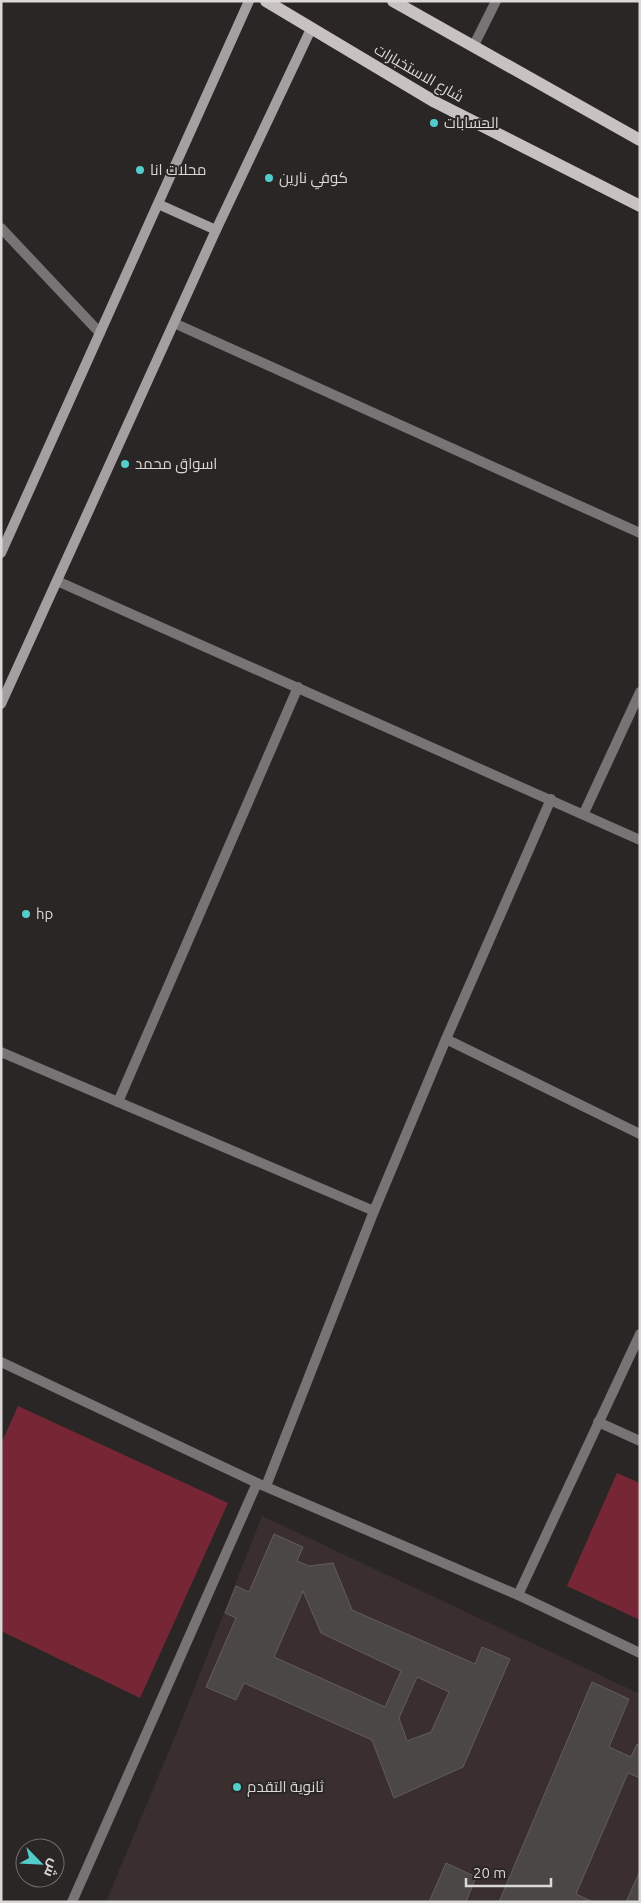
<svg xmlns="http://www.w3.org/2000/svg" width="641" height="1903" viewBox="0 0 641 1903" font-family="Ubuntu,Cairo,sans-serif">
<rect width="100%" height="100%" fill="#2b2626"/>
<polygon fill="#3a2e2f" points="262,1516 640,1694 640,1902 106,1902 179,1727"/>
<g fill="#772636">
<polygon points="18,1406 228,1503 140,1698 1,1631 1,1444"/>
<polygon points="617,1473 640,1483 640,1620 567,1586"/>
</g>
<g fill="#4c4747" stroke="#635d5d" fill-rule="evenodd">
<path d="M274,1534L303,1547L297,1561L309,1566L333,1563L352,1610L475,1664L482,1647L510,1659L463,1767L394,1798L372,1740L244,1683L236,1700L206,1687L236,1618L225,1613L236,1586L249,1592ZM303,1591L321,1633L401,1671L385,1707L274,1657ZM417,1677L449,1692L431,1732L407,1741L399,1718Z"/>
<polygon points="592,1682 629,1699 609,1747 631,1757 637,1744 640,1746 640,1778 628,1773 576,1894 593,1902 499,1902"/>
<polygon points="446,1863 476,1877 466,1902 429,1902"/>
<polygon points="640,1871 640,1902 626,1902"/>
</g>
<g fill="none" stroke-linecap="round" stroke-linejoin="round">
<g stroke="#767474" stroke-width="10">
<polyline points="473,47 496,1"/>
<polyline points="1,228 100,333"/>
<polyline points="174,323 640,533"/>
<polyline points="57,581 640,840"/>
<polyline points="584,813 640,692"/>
<polyline points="446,1039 640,1134"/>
<polyline points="1,1052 374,1211"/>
<polyline points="118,1102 298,687"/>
<polyline points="1,1362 257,1483 518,1595 640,1653"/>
<polyline points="598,1422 640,1441"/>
<polyline points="266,1486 374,1211 446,1039 551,799"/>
<polyline points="518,1595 640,1334"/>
<polyline points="72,1902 257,1483"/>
</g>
<g stroke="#a49fa0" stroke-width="10">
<polyline points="158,204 216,230"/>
<polyline points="1,553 249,1"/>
<polyline points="1,704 216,230 311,29"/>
</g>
<g stroke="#c7c1c2" stroke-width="12">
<polyline points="266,1 435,102 640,206"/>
<polyline points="393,1 640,140"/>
</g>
</g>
<g fill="#53cdcb" stroke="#2b2626" stroke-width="2">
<circle cx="434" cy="123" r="5"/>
<circle cx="140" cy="170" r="5"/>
<circle cx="269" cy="178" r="5"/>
<circle cx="125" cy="464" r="5"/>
<circle cx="26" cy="914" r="5"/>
<circle cx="237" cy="1787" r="5"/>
</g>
<g text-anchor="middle" stroke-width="4" stroke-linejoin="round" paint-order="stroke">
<g font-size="15" fill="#dbd8d8" stroke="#2b2626">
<text transform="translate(419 73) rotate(30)" y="5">شارع الاستخبارات</text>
</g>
<g font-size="15" fill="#dbd8d8" stroke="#2b2626" text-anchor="start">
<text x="444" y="128">الحسابات</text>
<text x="150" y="175">محلات انا</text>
<text x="279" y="183">كوفي نارين</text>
<text x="135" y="469">اسواق محمد</text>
<text x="36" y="919">hp</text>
<text x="247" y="1792">ثانوية التقدم</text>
</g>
</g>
<rect width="641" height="1903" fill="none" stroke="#dbd8d8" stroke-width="5"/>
<g transform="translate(40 1863) rotate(114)"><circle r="24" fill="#2b2626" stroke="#716d6d"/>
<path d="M0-4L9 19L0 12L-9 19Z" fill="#53cdcb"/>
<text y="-8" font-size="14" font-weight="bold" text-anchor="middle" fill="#dbd8d8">ش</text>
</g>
<path d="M466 1878v8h85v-8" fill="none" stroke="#dbd8d8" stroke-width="2.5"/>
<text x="473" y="1878" font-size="15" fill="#dbd8d8" stroke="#2b2626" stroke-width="4" paint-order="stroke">20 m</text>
</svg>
